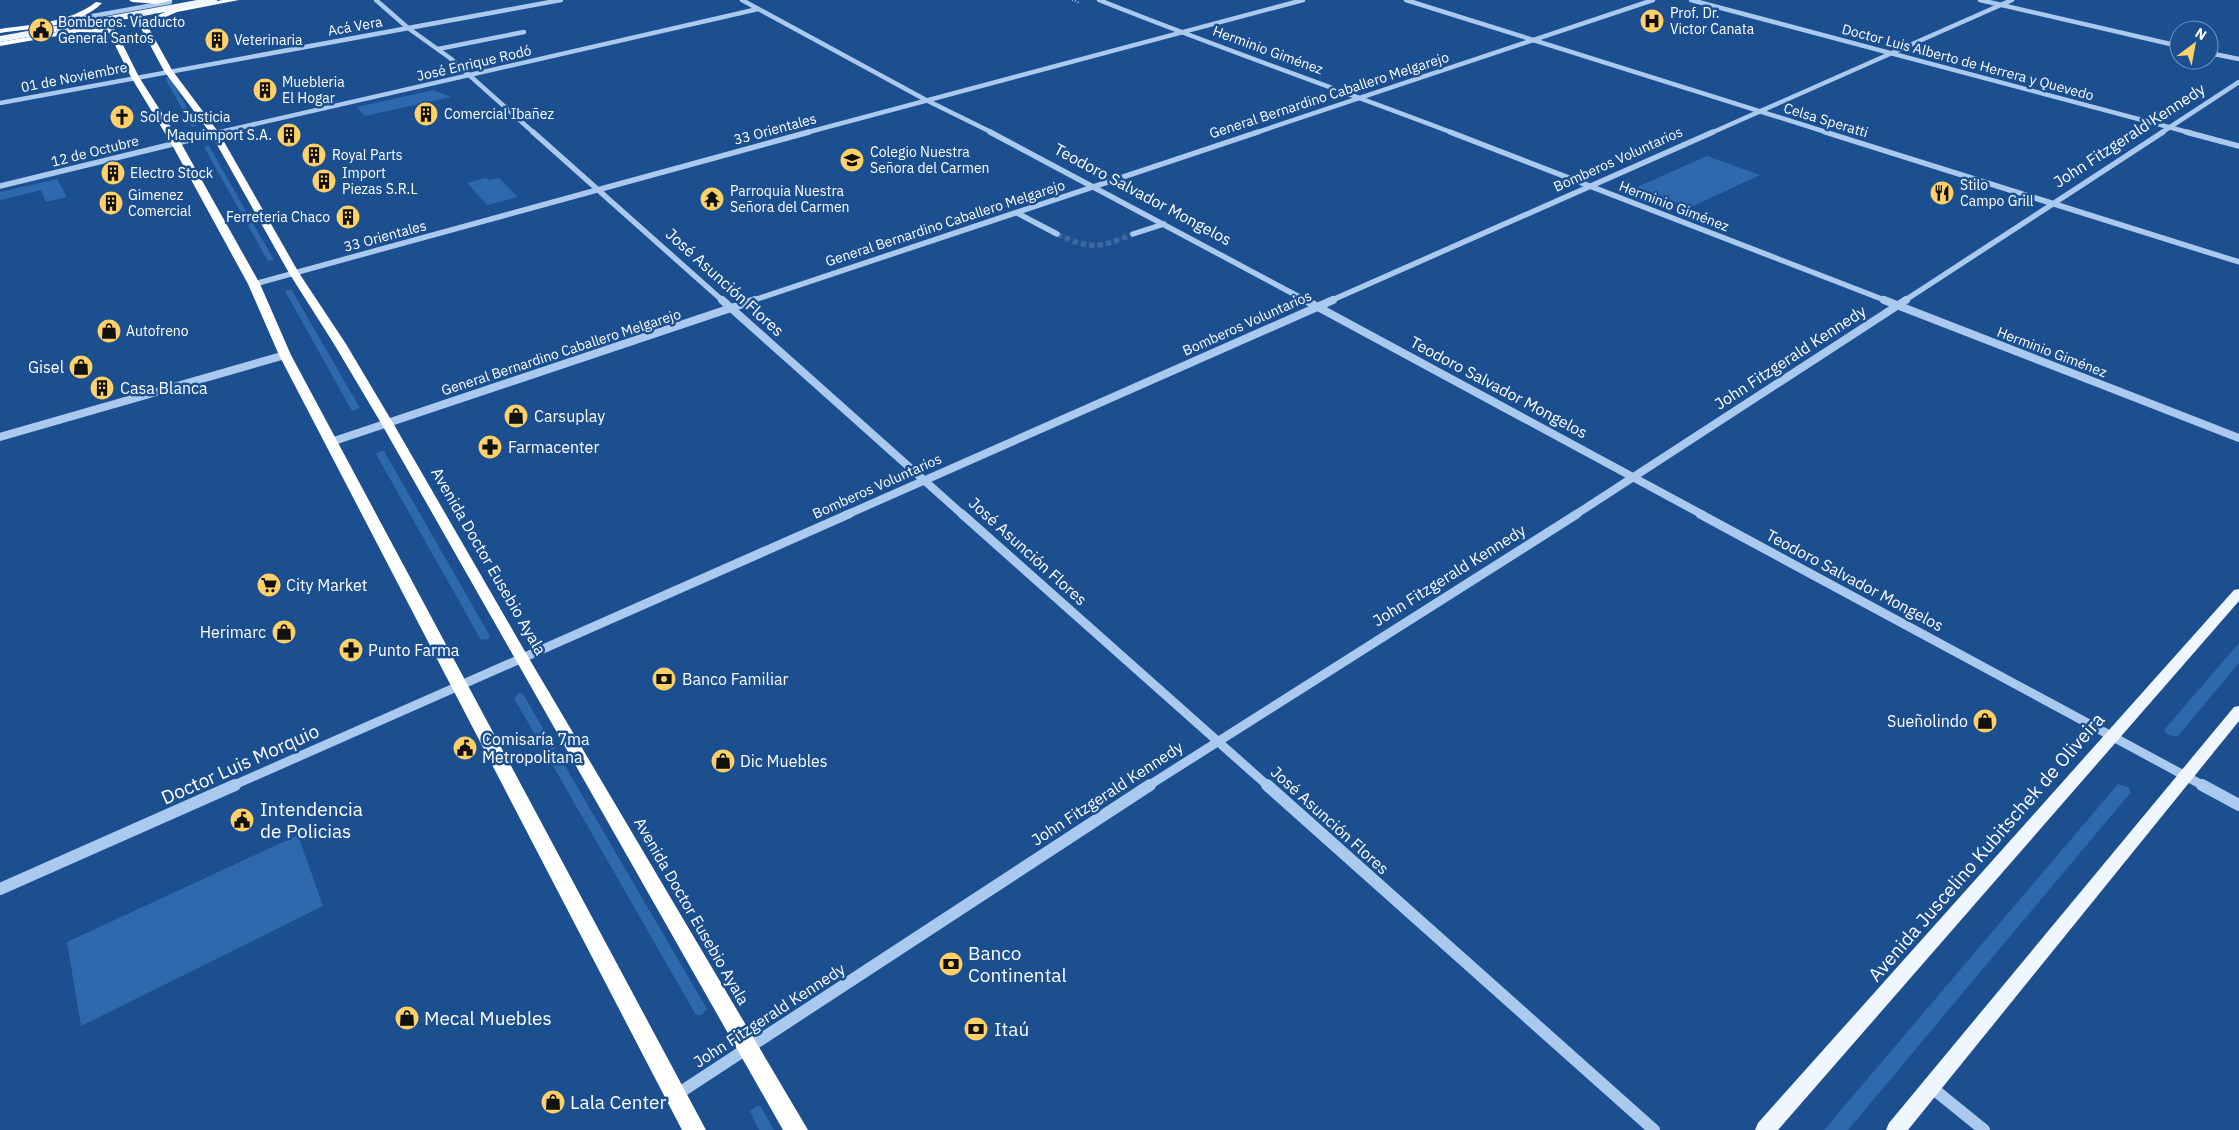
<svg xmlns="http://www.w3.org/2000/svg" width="2239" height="1130" viewBox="0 0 2239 1130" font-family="'IBM Plex Sans',sans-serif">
<rect width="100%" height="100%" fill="#1b4f8f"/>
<g fill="#2e69ad">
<polygon points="170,77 197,126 192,127 165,78"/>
<polygon points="433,90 451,97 365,116 357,107"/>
<polygon points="209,146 274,260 268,261 204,147"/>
<polygon points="1707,156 1760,175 1689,208 1635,188"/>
<polygon points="486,178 489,180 499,178 518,197 487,205 467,183"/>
<polygon points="57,179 67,197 46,202 41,190 0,200 0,192"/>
<polygon points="291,289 360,408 352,411 285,291"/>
<polygon points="381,451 384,451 490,636 488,639 481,640 376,454"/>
<polygon points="2239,643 2239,663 2177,737 2167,734 2164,730"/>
<polygon points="519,693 523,694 707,1009 702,1015 696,1015 514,698"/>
<polygon points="2118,784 2128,787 2131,792 1848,1130 1824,1130"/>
<polygon points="298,835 323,906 81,1026 67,942"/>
<polygon points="758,1105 761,1107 774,1130 759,1130 750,1111"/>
</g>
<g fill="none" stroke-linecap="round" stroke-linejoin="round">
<path stroke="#3d69a0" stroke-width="5.5" stroke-dasharray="5.5 3" stroke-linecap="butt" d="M1057,234C1091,250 1099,248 1133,234"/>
<polyline stroke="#a9c9ee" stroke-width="2" stroke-dasharray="1 2" stroke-linecap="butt" points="1072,0 1080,3"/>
<g stroke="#a9c9ee" stroke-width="4.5">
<polyline points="376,0 408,28 450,58 534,133"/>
<polyline points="742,0 926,100 993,133"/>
<path d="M1099,0C1216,47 1335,88 1453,133"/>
<polyline points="1406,0 1829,133"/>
<polyline points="1691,0 2191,133"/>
<polyline points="1980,0 2179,46"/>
<polyline points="65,21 170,2"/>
<polyline points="438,49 524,32"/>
<polyline points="2209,53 2239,59"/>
<polyline points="0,103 561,0"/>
<polyline points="216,133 758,9"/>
<polyline points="805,133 1303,0"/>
<polyline points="1255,133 1653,0"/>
<polyline points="1711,133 2012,0"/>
<polyline points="2161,133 2239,82"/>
</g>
<g stroke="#a9c9ee" stroke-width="5.5">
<polyline points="533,132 723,301"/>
<polyline points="990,132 1307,301"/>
<polyline points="1450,132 1887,301"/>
<polyline points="1825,132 2239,262"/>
<polyline points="2186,132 2239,146"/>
<polyline points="0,186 222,132"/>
<polyline points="1017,213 1057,234"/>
<polyline points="1133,234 1164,224"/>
<polyline points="254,284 809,132"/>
<polyline points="751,301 1258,132"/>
<polyline points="1330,301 1713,132"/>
<polyline points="1904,301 2163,132"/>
</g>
<g stroke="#a9c9ee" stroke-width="8">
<polyline points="722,300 963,515"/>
<polyline points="1305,300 1703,515"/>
<polyline points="1884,300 2239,438"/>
<polyline points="0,437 285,355"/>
<polyline points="331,442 755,300"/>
<polyline points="846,515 1333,300"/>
<polyline points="1575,515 1906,300"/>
</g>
<g stroke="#a9c9ee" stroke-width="9">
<polyline points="962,514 1268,786"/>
<polyline points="1700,514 2204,786"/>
<polyline points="232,786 849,514"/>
<polyline points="1148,786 1577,514"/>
</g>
<g stroke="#a9c9ee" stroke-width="12">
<polyline points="1267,785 1654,1130"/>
<polyline points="2202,785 2239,805"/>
<polyline points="0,889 235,785"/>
<polyline points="1931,1087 1984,1130"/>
<polyline points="676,1095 1150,785"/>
</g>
<g fill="#f0f6ff" fill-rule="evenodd">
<polygon points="2239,589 2239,601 1778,1130 1755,1130 1758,1123 2234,590"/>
<polygon points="2239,706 2239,721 1908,1130 1886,1130 1889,1123 2234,707"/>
</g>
<g fill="#fff" fill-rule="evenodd">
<polygon points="129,0 173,0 158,4 132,2"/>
<polygon points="223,0 239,0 177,12 147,25 172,70 219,133 299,273 346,344 393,423 527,655 808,1130 783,1130 381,423 334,344 289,273 211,134 164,71 135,17 142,15 145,21 172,9"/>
<path d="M96,2L102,3C77,28 32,28 0,33V29C33,24 69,23 96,2Z"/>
<polygon points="107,21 116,31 139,77 181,143 260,284 291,355 706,1130 682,1130 279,355 248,284 171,143 131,77 109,33 80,32 0,46 0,42 80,28 106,29 103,23"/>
</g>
<polyline stroke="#f0f6ff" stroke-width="6" points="0,39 214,0"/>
</g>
<defs>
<symbol id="hospital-disc" viewBox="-11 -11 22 22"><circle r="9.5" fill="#ffd166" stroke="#1b4f8f"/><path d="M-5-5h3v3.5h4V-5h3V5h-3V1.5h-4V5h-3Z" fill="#111"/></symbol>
<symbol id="civic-disc" viewBox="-11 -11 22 22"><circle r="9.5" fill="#ffd166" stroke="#1b4f8f"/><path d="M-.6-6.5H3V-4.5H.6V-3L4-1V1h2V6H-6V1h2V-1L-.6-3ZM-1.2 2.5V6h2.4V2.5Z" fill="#111"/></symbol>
<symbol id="building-disc" viewBox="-11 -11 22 22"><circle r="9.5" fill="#ffd166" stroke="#1b4f8f"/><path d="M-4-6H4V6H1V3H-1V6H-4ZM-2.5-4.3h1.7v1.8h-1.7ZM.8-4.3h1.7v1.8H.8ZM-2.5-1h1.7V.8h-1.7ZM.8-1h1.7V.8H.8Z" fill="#111"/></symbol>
<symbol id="church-disc" viewBox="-11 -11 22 22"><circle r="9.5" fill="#ffd166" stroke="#1b4f8f"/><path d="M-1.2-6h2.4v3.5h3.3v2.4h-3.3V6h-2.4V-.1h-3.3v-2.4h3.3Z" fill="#111"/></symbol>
<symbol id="school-disc" viewBox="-11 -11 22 22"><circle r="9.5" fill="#ffd166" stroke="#1b4f8f"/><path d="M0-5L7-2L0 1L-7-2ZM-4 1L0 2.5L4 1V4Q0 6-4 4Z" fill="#111"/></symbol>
<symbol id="restaurant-disc" viewBox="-11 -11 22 22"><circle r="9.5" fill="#ffd166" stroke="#1b4f8f"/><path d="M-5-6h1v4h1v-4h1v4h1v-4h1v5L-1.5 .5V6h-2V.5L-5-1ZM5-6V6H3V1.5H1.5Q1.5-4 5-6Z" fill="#111"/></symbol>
<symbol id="temple-disc" viewBox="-11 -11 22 22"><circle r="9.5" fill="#ffd166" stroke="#1b4f8f"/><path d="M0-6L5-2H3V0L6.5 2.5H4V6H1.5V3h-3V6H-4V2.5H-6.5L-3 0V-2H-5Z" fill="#111"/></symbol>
<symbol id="shop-disc" viewBox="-11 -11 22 22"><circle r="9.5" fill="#ffd166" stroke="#1b4f8f"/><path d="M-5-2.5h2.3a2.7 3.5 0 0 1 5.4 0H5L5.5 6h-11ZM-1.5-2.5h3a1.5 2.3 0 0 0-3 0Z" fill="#111"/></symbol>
<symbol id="pharmacy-disc" viewBox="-11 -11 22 22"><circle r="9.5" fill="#ffd166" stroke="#1b4f8f"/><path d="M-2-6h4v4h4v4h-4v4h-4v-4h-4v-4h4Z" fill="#111"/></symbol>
<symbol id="supermarket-disc" viewBox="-11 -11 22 22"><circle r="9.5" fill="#ffd166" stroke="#1b4f8f"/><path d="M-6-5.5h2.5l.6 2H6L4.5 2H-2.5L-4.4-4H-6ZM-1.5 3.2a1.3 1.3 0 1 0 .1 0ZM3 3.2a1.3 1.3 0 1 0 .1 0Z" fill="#111"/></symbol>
<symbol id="bank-disc" viewBox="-11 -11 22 22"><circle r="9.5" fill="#ffd166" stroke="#1b4f8f"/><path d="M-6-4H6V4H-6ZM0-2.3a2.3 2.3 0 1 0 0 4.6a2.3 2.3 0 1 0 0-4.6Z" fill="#111"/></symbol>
</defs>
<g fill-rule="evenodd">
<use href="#hospital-disc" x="1638" y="7" width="28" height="28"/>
<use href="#civic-disc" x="27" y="16" width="28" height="28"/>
<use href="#building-disc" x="203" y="26" width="28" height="28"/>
<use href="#building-disc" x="251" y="76" width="28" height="28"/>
<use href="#building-disc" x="412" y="100" width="28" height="28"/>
<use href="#church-disc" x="108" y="103" width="28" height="28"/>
<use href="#building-disc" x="275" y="121" width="28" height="28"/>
<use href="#building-disc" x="300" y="141" width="28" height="28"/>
<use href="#school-disc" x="838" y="146" width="28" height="28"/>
<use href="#building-disc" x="99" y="159" width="28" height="28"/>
<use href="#building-disc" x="310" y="167" width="28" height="28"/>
<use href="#restaurant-disc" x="1928" y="179" width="28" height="28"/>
<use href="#temple-disc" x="698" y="185" width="28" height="28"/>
<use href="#building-disc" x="97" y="189" width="28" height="28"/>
<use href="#building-disc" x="334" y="203" width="28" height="28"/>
<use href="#shop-disc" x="95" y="317" width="28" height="28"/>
<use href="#shop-disc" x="67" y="353" width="28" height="28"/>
<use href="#building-disc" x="88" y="374" width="28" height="28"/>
<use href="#shop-disc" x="502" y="402" width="28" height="28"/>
<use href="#pharmacy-disc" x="476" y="433" width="28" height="28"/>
<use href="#supermarket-disc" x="255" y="571" width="28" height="28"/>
<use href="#shop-disc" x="270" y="618" width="28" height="28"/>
<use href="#pharmacy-disc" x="337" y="636" width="28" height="28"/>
<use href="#bank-disc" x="650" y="665" width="28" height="28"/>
<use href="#shop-disc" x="1971" y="707" width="28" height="28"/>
<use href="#civic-disc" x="451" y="734" width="28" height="28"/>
<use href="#shop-disc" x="709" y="747" width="28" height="28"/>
<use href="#civic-disc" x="228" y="806" width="28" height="28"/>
<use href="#bank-disc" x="937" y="950" width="28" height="28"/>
<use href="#shop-disc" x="393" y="1004" width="28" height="28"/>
<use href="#bank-disc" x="962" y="1015" width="28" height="28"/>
<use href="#shop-disc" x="539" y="1088" width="28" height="28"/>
</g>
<g text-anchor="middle" stroke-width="5" stroke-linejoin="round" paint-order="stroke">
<g font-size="14" fill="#fff" stroke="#1b4f8f" text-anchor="start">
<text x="1670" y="18">Prof. Dr.<tspan x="1670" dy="16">Victor Canata</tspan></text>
<text x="58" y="27">Bomberos. Viaducto<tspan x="58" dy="16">General Santos</tspan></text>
<text x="234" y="45">Veterinaria</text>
<text x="282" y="87">Muebleria<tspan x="282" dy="16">El Hogar</tspan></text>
<text x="444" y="119">Comercial Ibañez</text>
<text x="140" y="122">Sol de Justicia</text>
<text x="272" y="140" text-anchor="end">Maquimport S.A.</text>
<text x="870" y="157">Colegio Nuestra<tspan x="870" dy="16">Señora del Carmen</tspan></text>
<text x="332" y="160">Royal Parts</text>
<text x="130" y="178">Electro Stock</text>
<text x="342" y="178">Import<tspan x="342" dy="16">Piezas S.R.L</tspan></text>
<text x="1960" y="190">Stilo<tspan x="1960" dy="16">Campo Grill</tspan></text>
<text x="730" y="196">Parroquia Nuestra<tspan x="730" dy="16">Señora del Carmen</tspan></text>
<text x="128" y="200">Gimenez<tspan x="128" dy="16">Comercial</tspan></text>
<text x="330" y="222" text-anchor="end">Ferreteria Chaco</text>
<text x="126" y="336">Autofreno</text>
</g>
<g font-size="14" fill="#fff" stroke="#1b4f8f">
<text transform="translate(355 26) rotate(-10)" y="5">Acá Vera</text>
<text transform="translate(1268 50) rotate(20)" y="5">Herminio Giménez</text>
<text transform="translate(1968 62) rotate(15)" y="5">Doctor Luis Alberto de Herrera y Quevedo</text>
<text transform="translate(474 63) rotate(-13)" y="5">José Enrique Rodó</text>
<text transform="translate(74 77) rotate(-11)" y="5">01 de Noviembre</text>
<text transform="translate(1329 95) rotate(-18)" y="5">General Bernardino Caballero Melgarejo</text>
<text transform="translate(1826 120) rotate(17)" y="5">Celsa Speratti</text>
<text transform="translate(775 129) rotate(-15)" y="5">33 Orientales</text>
<text transform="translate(95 151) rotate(-14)" y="5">12 de Octubre</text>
<text transform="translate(1618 159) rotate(-24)" y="5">Bomberos Voluntarios</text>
<text transform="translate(1674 206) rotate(21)" y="5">Herminio Giménez</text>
<text transform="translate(945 223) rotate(-18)" y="5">General Bernardino Caballero Melgarejo</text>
<text transform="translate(385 236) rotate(-15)" y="5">33 Orientales</text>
<text transform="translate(1247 323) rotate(-24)" y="5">Bomberos Voluntarios</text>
<text transform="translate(561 352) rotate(-18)" y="5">General Bernardino Caballero Melgarejo</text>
<text transform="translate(2052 352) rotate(21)" y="5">Herminio Giménez</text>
<text transform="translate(877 486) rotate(-24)" y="5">Bomberos Voluntarios</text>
</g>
<g font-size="16" fill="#fff" stroke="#1b4f8f">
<text transform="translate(2129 135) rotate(-33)" y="6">John Fitzgerald Kennedy</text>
<text transform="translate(1143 194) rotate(28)" y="6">Teodoro Salvador Mongelos</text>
<text transform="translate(725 282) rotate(42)" y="6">José Asunción Flores</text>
<text transform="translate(1790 357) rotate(-33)" y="6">John Fitzgerald Kennedy</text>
<text transform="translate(1499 387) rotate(28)" y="6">Teodoro Salvador Mongelos</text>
<text transform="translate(1028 551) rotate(42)" y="6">José Asunción Flores</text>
<text transform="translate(489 561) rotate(60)" y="6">Avenida Doctor Eusebio Ayala</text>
<text transform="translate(1449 575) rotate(-32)" y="6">John Fitzgerald Kennedy</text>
<text transform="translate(1855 580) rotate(28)" y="6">Teodoro Salvador Mongelos</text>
<text transform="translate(1107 793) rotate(-33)" y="6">John Fitzgerald Kennedy</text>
<text transform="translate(1330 820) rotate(42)" y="6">José Asunción Flores</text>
<text transform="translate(692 911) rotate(60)" y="6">Avenida Doctor Eusebio Ayala</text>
<text transform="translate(769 1015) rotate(-33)" y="6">John Fitzgerald Kennedy</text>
</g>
<g font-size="16" fill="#fff" stroke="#1b4f8f" text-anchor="start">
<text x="64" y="373" text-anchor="end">Gisel</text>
<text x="120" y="394">Casa Blanca</text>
<text x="534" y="422">Carsuplay</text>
<text x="508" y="453">Farmacenter</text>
<text x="286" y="591">City Market</text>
<text x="266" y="638" text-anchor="end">Herimarc</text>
<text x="368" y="656">Punto Farma</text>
<text x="682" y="685">Banco Familiar</text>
<text x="1968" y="727" text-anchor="end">Sueñolindo</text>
<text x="482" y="745">Comisaría 7ma<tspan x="482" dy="18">Metropolitana</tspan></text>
<text x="740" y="767">Dic Muebles</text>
</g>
<g font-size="19" fill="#fff" stroke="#1b4f8f">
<text transform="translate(240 764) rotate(-24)" y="7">Doctor Luis Morquio</text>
<text transform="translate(1986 847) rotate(-49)" y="7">Avenida Juscelino Kubitschek de Oliveira</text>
</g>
<g font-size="19" fill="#fff" stroke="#1b4f8f" text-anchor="start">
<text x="260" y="816">Intendencia<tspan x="260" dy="22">de Policias</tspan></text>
<text x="968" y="960">Banco<tspan x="968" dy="22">Continental</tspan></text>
<text x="424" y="1025">Mecal Muebles</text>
<text x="994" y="1036">Itaú</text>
<text x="570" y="1109">Lala Center</text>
</g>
</g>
<g transform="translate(2194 45) rotate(32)"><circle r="24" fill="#1b4f8f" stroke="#7695bc"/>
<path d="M0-4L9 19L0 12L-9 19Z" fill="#ffd166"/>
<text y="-8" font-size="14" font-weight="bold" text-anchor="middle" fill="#ffffff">N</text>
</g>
</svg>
